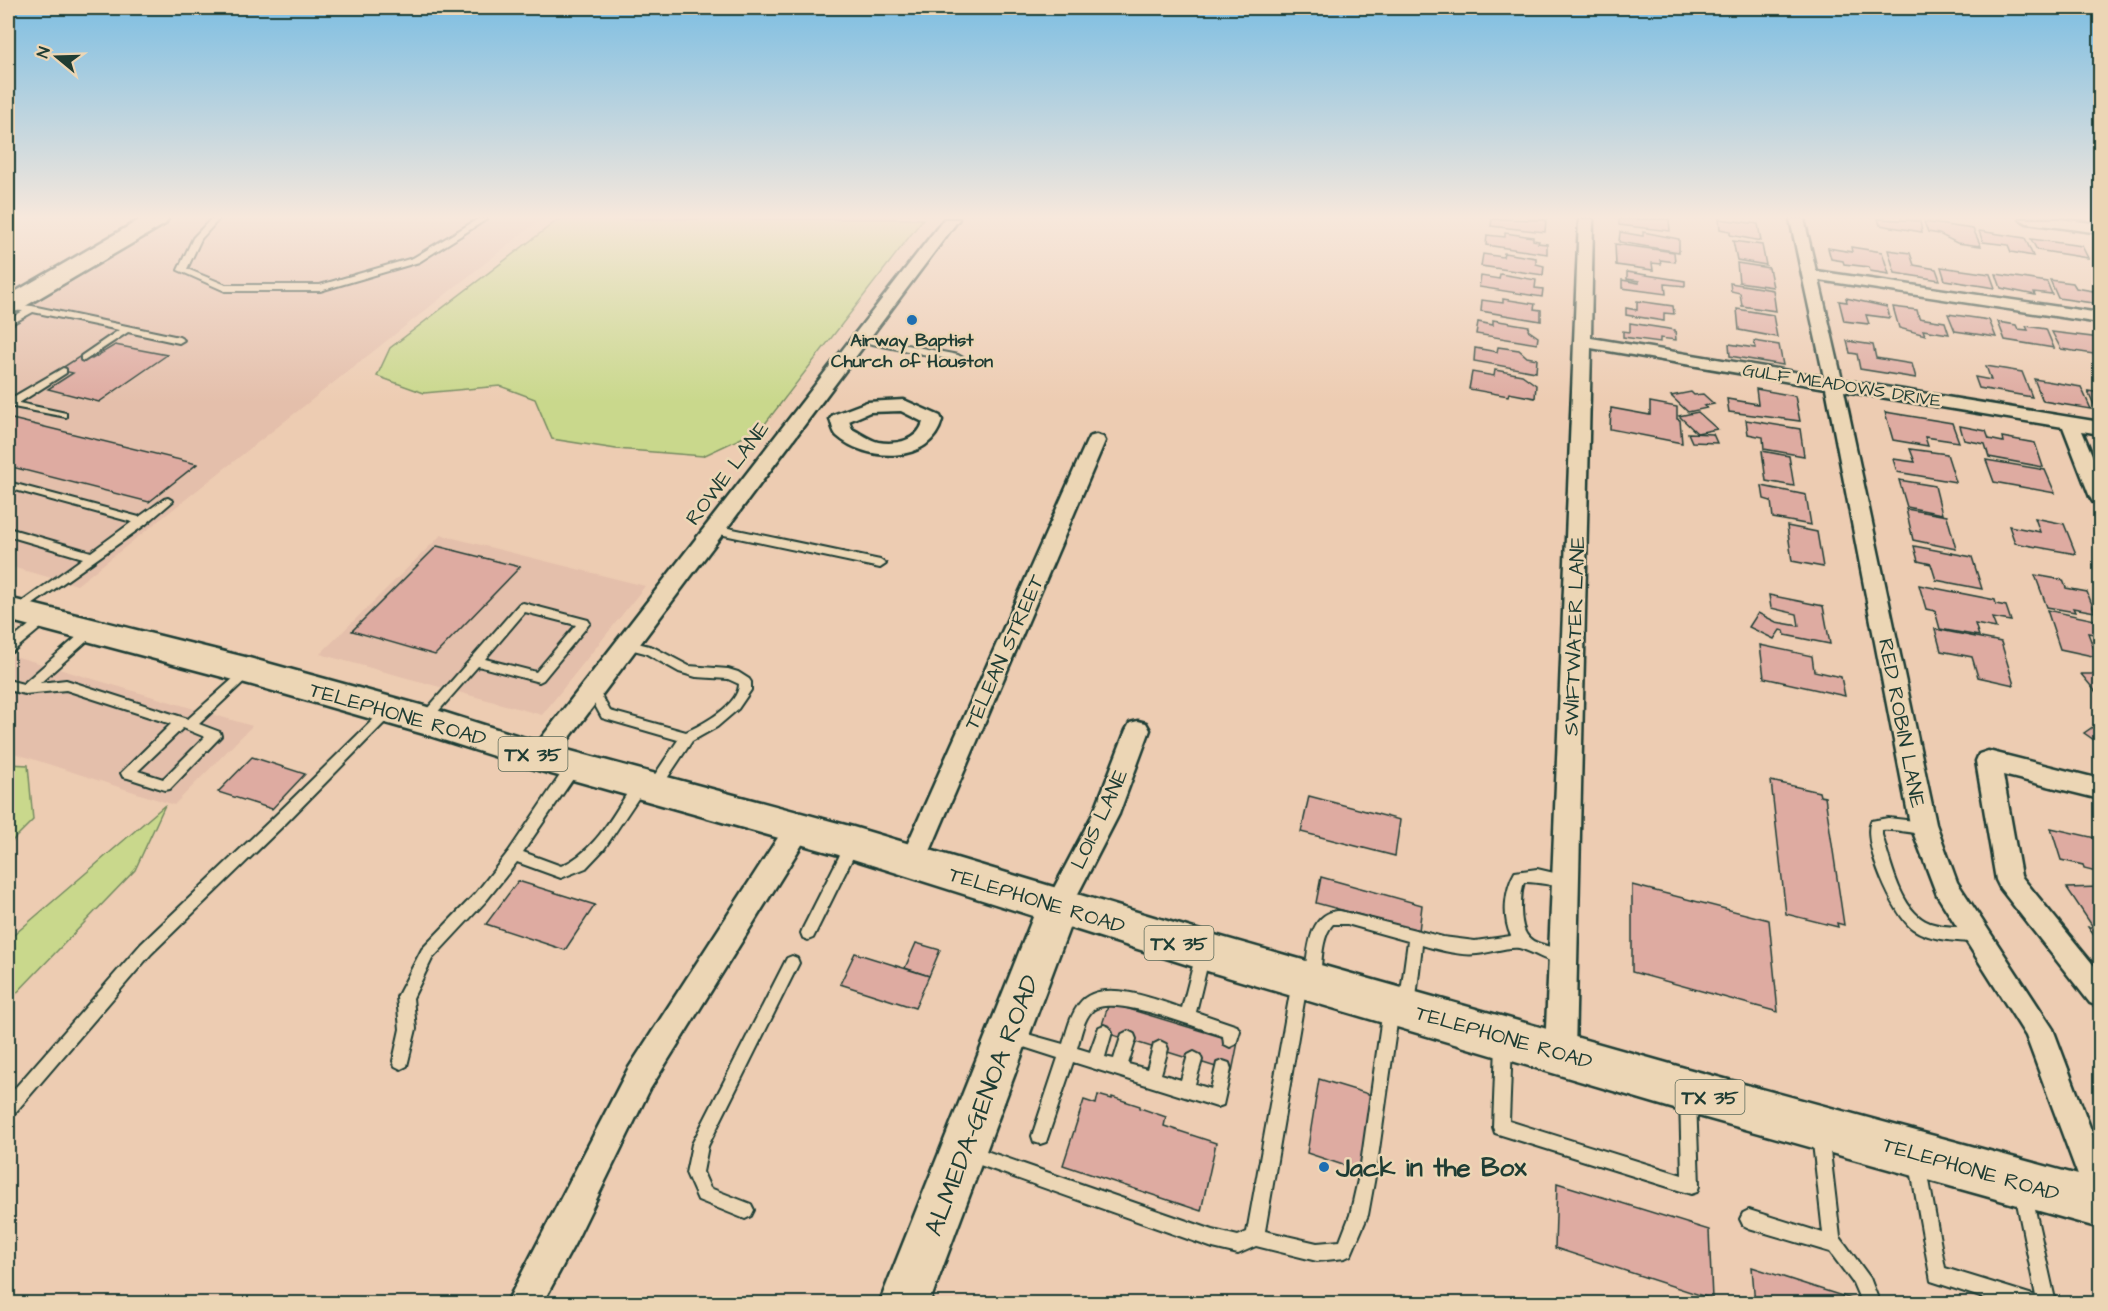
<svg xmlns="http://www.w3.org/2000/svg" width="2108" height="1311" viewBox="0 0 2108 1311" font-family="'Architects Daughter',sans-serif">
<rect width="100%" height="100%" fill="#edccb2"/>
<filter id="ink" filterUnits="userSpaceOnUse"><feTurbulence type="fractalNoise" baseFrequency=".0167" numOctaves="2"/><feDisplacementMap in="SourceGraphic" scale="12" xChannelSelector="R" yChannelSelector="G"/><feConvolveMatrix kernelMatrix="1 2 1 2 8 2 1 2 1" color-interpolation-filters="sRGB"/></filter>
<g filter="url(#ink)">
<g fill="#e4bfab">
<polygon points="179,219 541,219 77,585 8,566 8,320"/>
<polygon points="441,535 645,586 542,715 320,654"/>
<polygon points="8,654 252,726 174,805 8,751"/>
</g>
<g fill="#c9d88c" stroke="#748a60" stroke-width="1.5">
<polygon points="559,219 923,219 761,429 703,456 616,449 552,439 535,399 500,386 424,393 377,376 390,348"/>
<polygon points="8,764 28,765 33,820 8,845"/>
<polygon points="165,805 135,870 8,1002 8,940"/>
</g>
<g fill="#deaba1" stroke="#1f3d34" stroke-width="1.5">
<polygon points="1492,219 1546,220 1545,232 1491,226"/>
<polygon points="1619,219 1669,219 1670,231 1619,225"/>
<polygon points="1719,219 1758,224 1761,241 1730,235 1730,231 1720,229"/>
<polygon points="1878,219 1920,221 1922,232 1880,225"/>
<polygon points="1924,222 1973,229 1981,246 1957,243 1939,234 1928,232"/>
<polygon points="1979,231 2025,238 2033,256 2011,252 2008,245 1983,242"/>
<polygon points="1620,232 1643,236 1643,232 1679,239 1679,252 1619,242"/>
<polygon points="1505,233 1533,237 1533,240 1539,241 1538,243 1547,244 1547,254 1486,245 1487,235 1505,237"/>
<polygon points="2031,239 2082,246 2088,258 2037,250"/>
<polygon points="1733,241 1762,245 1766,265 1737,260"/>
<polygon points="1615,244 1674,252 1675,262 1660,260 1661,264 1652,263 1653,270 1616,265"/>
<polygon points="1851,247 1882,252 1889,274 1870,271 1869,267 1844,264 1843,261 1831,259 1828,248 1852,252"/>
<polygon points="1888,250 1910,253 1914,265 1936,269 1940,280 1895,273"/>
<polygon points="1504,253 1536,258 1536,264 1544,266 1543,275 1481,266 1483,254 1503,257"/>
<polygon points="1737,263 1769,268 1773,287 1739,282"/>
<polygon points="1941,267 1990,274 1995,288 1945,280"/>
<polygon points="1627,272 1685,281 1685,286 1665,284 1666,294 1622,288 1622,280 1639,283 1639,281 1627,279"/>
<polygon points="1500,274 1536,280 1535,288 1543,289 1542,297 1479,287 1481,276 1499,279"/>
<polygon points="1996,274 2047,282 2052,294 2034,292 2035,295 2001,288"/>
<polygon points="2050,280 2073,283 2076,288 2099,292 2100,304 2058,298"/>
<polygon points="1730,283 1773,290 1776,311 1742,306 1740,293 1731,291"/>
<polygon points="1846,298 1887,307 1890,318 1866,315 1869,324 1844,321 1839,301 1847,302"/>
<polygon points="1503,299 1535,304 1534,309 1541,310 1541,321 1481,311 1482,300 1503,303"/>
<polygon points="1637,301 1673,306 1674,314 1664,313 1664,321 1626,315 1626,308 1637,310"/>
<polygon points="1893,307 1917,310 1919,318 1945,322 1949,334 1923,330 1925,335 1899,328"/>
<polygon points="1737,309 1773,315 1777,337 1739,330"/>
<polygon points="1948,314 1989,320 1996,337 1955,331"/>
<polygon points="1493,320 1529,326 1528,330 1538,337 1537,344 1476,334 1478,322 1493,325"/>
<polygon points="1998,322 2016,325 2018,329 2028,330 2026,326 2046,329 2054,348 2005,340"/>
<polygon points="1630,323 1675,330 1676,340 1660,338 1660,342 1623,337 1623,331 1630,332"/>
<polygon points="2052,332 2100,338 2100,355 2061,349"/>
<polygon points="1754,341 1779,345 1783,365 1730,356 1729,344 1755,348"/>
<polygon points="1847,341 1873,345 1876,358 1912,364 1916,378 1860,369 1857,354 1850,353"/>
<polygon points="115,345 167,355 99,402 48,389 73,373 59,370 79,357 92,359"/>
<polygon points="1498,347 1519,350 1527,357 1537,359 1536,372 1474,361 1475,348 1497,352"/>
<polygon points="1986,366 2022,372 2032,397 1979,388 1975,377 1991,380"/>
<polygon points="1495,370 1522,375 1536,385 1535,398 1509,393 1508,396 1469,389 1472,372 1494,376"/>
<polygon points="2034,379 2081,387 2091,409 2043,401"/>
<polygon points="1756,389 1795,396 1800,421 1729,412 1727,399 1758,404"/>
<polygon points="2088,391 2100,393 2100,408 2095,407"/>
<polygon points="1691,392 1694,395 1703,394 1714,404 1704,406 1707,408 1688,412 1671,396"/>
<polygon points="1650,402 1677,407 1677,419 1680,420 1682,443 1610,429 1611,408 1650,415"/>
<polygon points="1698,412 1717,429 1697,433 1679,416"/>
<polygon points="1885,412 1952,423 1959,442 1925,437 1928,446 1893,440"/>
<polygon points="8,418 197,464 149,502 8,466"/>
<polygon points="1746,420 1800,429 1804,456 1764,449 1763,437 1748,434"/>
<polygon points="1960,426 1986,431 1989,439 2003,442 2002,437 2035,443 2043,467 1989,457 1985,444 1964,440"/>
<polygon points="1688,433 1713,434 1717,443 1692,442"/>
<polygon points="1910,449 1947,454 1956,482 1897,472 1893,459 1915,462"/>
<polygon points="1762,451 1789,456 1794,486 1766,481"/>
<polygon points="1986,460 2045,470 2055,493 1994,482"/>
<polygon points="1899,480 1935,486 1942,514 1907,507"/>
<polygon points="1762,486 1806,495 1811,525 1773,518 1771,501 1764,499"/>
<polygon points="1906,509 1947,516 1956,549 1913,540"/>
<polygon points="2035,518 2064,524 2076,554 2015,543 2009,526 2040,532"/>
<polygon points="1787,526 1817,532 1823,567 1792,561"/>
<polygon points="437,546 520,567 435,655 352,631"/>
<polygon points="1914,546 1972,557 1982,589 1936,580 1931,564 1918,561"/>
<polygon points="2035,575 2063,580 2066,588 2087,592 2095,612 2073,608 2075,612 2047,607"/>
<polygon points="1919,585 1995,600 1996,604 2006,606 2011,621 1992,618 1996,628 1975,624 1979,636 1940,629 1935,611 1926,609"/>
<polygon points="1769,595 1823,606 1830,644 1785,635 1784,631 1780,630 1774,639 1749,627 1758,613 1776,622 1799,626 1797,614 1771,608"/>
<polygon points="2047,610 2100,621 2100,635 2088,633 2097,657 2060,649"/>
<polygon points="1935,629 2001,642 2014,685 1978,677 1972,657 1941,651"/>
<polygon points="1760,645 1812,656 1814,671 1841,677 1845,696 1764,678"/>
<polygon points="2081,674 2100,674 2100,697"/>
<polygon points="2100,722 2100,744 2084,733"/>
<polygon points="252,757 305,774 272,809 218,792"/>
<polygon points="1771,781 1819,792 1820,796 1825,797 1844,925 1837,923 1838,927 1786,914"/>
<polygon points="1309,796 1400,820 1395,856 1301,832"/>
<polygon points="2051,828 2100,839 2100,869 2094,868 2096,872 2084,869 2083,865 2061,860"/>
<polygon points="1321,877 1422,905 1419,931 1316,903"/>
<polygon points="518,881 595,905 565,950 486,924"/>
<polygon points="1632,885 1769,920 1778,1012 1632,972"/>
<polygon points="2100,887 2100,938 2096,938 2088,927 2093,927 2067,888"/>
<polygon points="916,943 940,950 929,976 905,968"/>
<polygon points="855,953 929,976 915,1008 840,984"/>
<polygon points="1109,1003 1238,1042 1232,1072 1100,1031"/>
<polygon points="1319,1079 1375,1096 1364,1172 1307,1153"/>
<polygon points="1098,1095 1112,1099 1112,1097 1140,1106 1140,1108 1166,1117 1164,1126 1216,1143 1201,1211 1063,1165 1084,1100 1096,1104"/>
<polygon points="1557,1183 1709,1230 1712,1299 1555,1248"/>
<polygon points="1752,1267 1861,1302 1861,1304 1755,1304"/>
</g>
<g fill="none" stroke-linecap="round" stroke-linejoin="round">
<defs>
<g id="service">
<polygon points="211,219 219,219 201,239 187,269 226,285 320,285 413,258 478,219 487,219 419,262 320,291 225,291 178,270 193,238"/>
<polygon points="8,304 32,306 179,337 184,340 179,343 128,332 84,361 81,360 81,356 119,330 33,312 8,326 8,320 23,311 8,310"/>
<polygon points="860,336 958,355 963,358 958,361 857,341 857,337"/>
<polygon points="63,368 66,369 66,373 19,403 66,413 66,417 8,406 8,400"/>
<polygon points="8,482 139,517 164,499 168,498 173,501 146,524 8,622 8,612 83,558 8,536 8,528 91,552 132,522 8,488"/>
<polygon points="714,525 880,560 886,564 880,568 710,532 709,529"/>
<path d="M523,603L588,620L590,623L543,680L539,682L478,666L428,723H420L418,720L420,717L519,604ZM525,612L576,625L536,672L485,659Z"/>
<polygon points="44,615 50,619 48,622 12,652 8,653 8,643 40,616"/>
<path d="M91,627L97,631L95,634L40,683L66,680L188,719L244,669H252L254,672L199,724L220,732L221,736L170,789L165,790L128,778L123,777L121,773L171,724L66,690L25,694L8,690V680L23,684L87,628ZM183,728L205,737L163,779L138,771Z"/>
<path d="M626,640L653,647L689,666L728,669L738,672L749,679L751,682V690L738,709L717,727L692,741L658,792L653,793L648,792L646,788L678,740L602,718L586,689L588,686H596L610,711L686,732C703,724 739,705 739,684L728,679L696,677L679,672L645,653L622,647L620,644L622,641Z"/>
<polygon points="389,706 393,708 395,711 393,714 286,823 151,954 14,1114 8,1116 8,1096 141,944 276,815 385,708"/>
<path d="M574,761L579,762L581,766L579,770L523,852L561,866C596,852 615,811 635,781L640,780L645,781L647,785L604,849L586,868L561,878L517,862L486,901L432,959L413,998L416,1029L407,1066L401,1069L395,1066L393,1061L400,1029L397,997L422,949L476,893L509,851L569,762Z"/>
<path d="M1888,818L1924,822L1929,824L1931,828L1929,832C1917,836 1896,828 1882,830V835C1891,862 1900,912 1930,923C1947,929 1965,925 1981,931L1983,936L1981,941L1976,943C1955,940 1931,941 1913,929C1894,916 1861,842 1871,821Z"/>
<polygon points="853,837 858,839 860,843 813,938 808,940 803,938 801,933 803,928 848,839"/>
<path d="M1537,869L1571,877L1573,881L1571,885C1561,889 1538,881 1524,882C1521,891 1521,900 1521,910C1522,948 1538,941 1567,952L1569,957L1567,962C1553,967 1533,951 1519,948C1510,946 1488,953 1477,954C1460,956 1439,950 1422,945L1415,1007L1412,1012L1407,1014L1402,1012L1399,1007L1408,941L1347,924H1333C1321,937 1322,962 1320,979L1317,984L1312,986L1307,984L1265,1231L1317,1243L1340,1241L1350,1215L1360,1171L1383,1009L1386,1004L1391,1002L1396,1004L1399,1009L1376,1171L1368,1215L1351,1255L1345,1258L1317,1261L1256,1246L1238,1254L1213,1248L963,1159L961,1153L963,1147L969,1145L1213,1230L1238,1236L1247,1232L1292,982L1295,977L1300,975L1305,977C1308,953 1308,911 1340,911L1443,937L1475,941L1511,936C1502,917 1505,889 1515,872Z"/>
<path d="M1203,947L1208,949L1210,954L1196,1012L1237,1026L1240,1031L1236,1044L1230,1047L1224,1044L1223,1036C1198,1028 1113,994 1093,1010C1083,1019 1081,1036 1077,1048L1090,1052L1099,1027L1104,1025L1109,1027L1112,1032L1105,1057L1114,1059L1122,1034L1128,1031L1134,1034L1136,1039L1128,1064L1147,1069L1154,1044L1160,1041L1166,1044L1168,1049L1161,1074L1181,1080L1188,1055L1194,1052L1200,1055L1202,1060L1195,1084L1211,1089L1217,1063L1223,1061L1229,1063L1231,1069L1223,1105L1217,1107L1073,1062L1046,1142L1040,1144L1034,1142L1032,1136L1058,1058L1008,1042L1005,1037L1008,1032L1013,1030L1063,1044C1067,1031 1070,1016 1079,1004C1100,976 1155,1000 1182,1008L1196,954L1198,949Z"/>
<polygon points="792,956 797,958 799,963 708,1146 703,1172 710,1188 751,1204 754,1210 751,1216 745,1219 698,1200 686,1173 692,1144 787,958"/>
<polygon points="1504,1036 1510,1039 1512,1044 1509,1121 1682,1175 1680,1098 1682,1092 1688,1090 1694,1092 1696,1098 1699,1186 1697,1192 1691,1194 1495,1133 1493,1127 1496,1044 1498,1039"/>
<polygon points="1820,1126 1826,1128 1828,1134 1840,1237 1870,1278 1880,1304 1862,1304 1853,1283 1830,1252 1749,1228 1743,1225 1740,1219 1743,1213 1749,1210 1823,1233 1812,1134 1814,1128"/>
<polygon points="1918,1156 1924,1158 1926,1164 1945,1268 2036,1296 2015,1193 2018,1187 2024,1184 2030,1187 2056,1304 2002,1304 1931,1281 1910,1164 1912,1158"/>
</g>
<g id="minor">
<polygon points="944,219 959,219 550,764 541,767 532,764 529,757 532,750"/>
<polygon points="1579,219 1593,219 1591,338 1824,377 1790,219 1804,219 1816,271 2100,313 2100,323 1819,280 1842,380 2100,422 2100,434 2082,431 2100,474 2100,503 2093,502 2090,497 2063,427 1844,391 1936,824 1957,882 2053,1029 2100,1154 2100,1210 2089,1205 2026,1036 1937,895 1910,824 1826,388 1591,348 1575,1053 1570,1063 1560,1067 1550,1063 1545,1053"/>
<polygon points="2020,219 2059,219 2100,224 2100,233 2027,223"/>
<path d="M904,400L940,416L942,420C931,465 866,462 837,436C833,432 832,424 830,419L833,415L867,402ZM901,411L923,422C918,441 896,445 878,442C870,440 860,433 852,429L849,421L870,412Z"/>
<polygon points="1096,435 1103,437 1105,441 925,863 921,871 912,874 903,871 899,863 1087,441 1089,437"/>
<polygon points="1138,721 1146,723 1150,730 1119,814 1067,915 1057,919 1047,915 1044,907 1094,812 1126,730 1130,723"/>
<polygon points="1988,751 2100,779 2100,799 2003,775 2021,876 2100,973 2100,1007 2090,1003 2000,888 1996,880 1976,761 1979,754"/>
<polygon points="799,816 808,819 812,827 808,835 650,1089 575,1243 542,1304 506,1304 628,1069 790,819"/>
</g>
<g id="secondary">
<polygon points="141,219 168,219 165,224 17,311 8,313 8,296"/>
<polygon points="1057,889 1071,895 1077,907 929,1304 879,1304 1037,907 1043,895"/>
</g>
<polygon id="primary" points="8,598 249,658 424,706 541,743 853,827 1204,932 1688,1069 2100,1181 2100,1228 1688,1113 1204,970 853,859 541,771 424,734 249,684 8,620"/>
</defs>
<use href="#service" stroke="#1f3d34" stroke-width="4"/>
<use href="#minor" stroke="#1f3d34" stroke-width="5"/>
<use href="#secondary" stroke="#1f3d34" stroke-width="5"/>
<use href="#primary" stroke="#1f3d34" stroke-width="5"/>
<use href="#service" fill="#ecd6b5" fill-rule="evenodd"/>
<use href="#minor" fill="#ecd6b5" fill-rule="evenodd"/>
<use href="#secondary" fill="#ecd6b5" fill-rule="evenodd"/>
<use href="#primary" fill="#ecd6b5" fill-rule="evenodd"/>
</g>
</g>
<linearGradient id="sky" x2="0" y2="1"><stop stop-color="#7dbee2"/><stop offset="0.54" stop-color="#f7e8dc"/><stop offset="1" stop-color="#f7e8dc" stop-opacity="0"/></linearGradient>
<rect width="2108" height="402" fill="url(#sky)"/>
<g fill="#1f6fb2" stroke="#ecd6b5" stroke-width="2">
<circle cx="912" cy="320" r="6"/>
<circle cx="1324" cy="1167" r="6"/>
</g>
<g text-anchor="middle" stroke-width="5" stroke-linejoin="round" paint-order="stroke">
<g font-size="18" font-weight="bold" fill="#1f3d34" stroke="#ecd6b5">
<text x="912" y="346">Airway Baptist<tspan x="912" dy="21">Church of Houston</tspan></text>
</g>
<g font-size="18" fill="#1f3d34" stroke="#ecd6b5">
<text transform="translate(1842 385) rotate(9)" y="6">GULF MEADOWS DRIVE</text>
</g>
<g fill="#ecd6b5" stroke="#5c6b5b" stroke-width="1.5">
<rect x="498.5" y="737" width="69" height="34" rx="4.5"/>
<rect x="1144.5" y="926" width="69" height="34" rx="4.5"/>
<rect x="1675.5" y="1080" width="69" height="34" rx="4.5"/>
</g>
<g font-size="20" font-weight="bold" fill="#1f3d34">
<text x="533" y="761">TX 35</text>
<text x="1179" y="950">TX 35</text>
<text x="1710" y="1104">TX 35</text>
</g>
<g font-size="21" fill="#1f3d34" stroke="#ecd6b5">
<text transform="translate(727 473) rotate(-53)" y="7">ROWE LANE</text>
<text transform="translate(1574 636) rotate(-88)" y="7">SWIFTWATER LANE</text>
<text transform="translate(1004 652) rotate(-66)" y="7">TELEAN STREET</text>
<text transform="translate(398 714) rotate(16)" y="7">TELEPHONE ROAD</text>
<text transform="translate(1902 723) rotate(79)" y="7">RED ROBIN LANE</text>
<text transform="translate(1099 819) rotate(-65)" y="7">LOIS LANE</text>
<text transform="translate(1037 900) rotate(17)" y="7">TELEPHONE ROAD</text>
<text transform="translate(1504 1037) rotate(16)" y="7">TELEPHONE ROAD</text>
<text transform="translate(1971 1169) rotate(16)" y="7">TELEPHONE ROAD</text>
</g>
<g font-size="26" fill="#1f3d34" stroke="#ecd6b5">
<text transform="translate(981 1105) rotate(-69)" y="9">ALMEDA-GENOA ROAD</text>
</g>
<g font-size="26" font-weight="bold" fill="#1f3d34" stroke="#ecd6b5" text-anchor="start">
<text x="1336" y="1176">Jack in the Box</text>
</g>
</g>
<rect width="2108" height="1311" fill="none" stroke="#ecd6b5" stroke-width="30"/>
<rect x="15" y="15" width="2078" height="1281" fill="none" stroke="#1f3d34" stroke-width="2" filter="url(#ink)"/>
<g transform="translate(57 57) rotate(289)" stroke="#ecd6b5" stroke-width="4.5" paint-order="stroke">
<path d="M0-4.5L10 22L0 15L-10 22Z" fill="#1f3d34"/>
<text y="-9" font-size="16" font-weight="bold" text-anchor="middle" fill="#1f3d34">N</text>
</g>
</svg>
